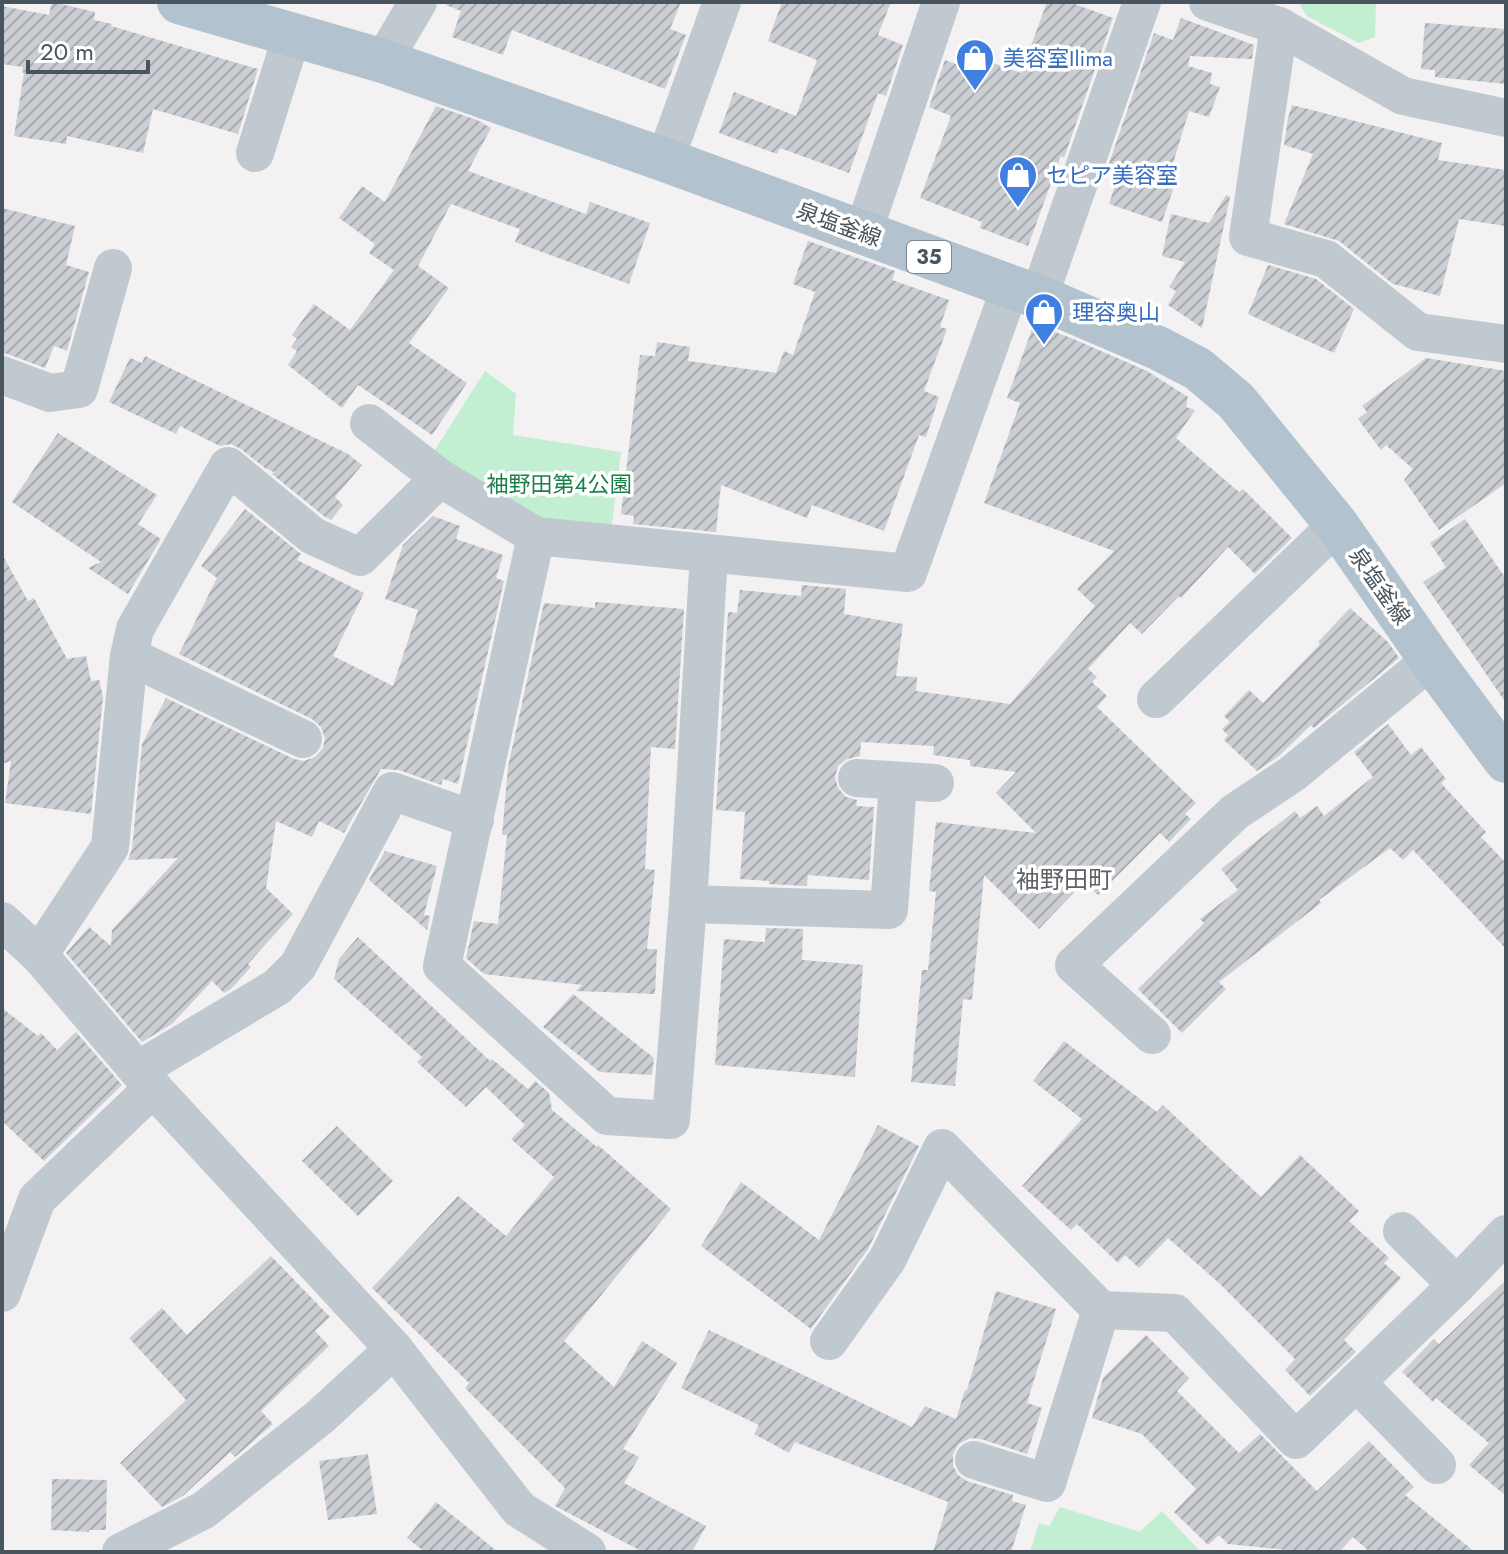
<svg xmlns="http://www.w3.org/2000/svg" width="1508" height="1554" viewBox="0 0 1508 1554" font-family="Jost,'Noto Sans JP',sans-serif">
<defs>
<pattern id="building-hatch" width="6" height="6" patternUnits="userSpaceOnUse" patternTransform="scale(2)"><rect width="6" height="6" fill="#cbced3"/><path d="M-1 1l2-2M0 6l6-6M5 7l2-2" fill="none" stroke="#a7aaae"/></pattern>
</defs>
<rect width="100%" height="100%" fill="#f3f1f1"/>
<g fill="#c2eed1">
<polygon points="1298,2 1376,2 1375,37 1359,43 1307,16"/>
<polygon points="485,371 516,394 513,435 621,452 611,532 540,523 433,453"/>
<polygon points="1060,1507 1140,1532 1162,1511 1199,1550 1193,1552 1030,1552 1039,1523 1049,1526"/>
</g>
<g fill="url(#building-hatch)">
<polygon points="52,2 95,12 94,20 112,24 111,26 258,69 238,134 153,109 143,153 67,136 66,144 14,136 24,73 22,72 23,67 2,64 2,6 49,15"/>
<polygon points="446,2 681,2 670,29 686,35 665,89 512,30 503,55 452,37 461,11 446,5"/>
<polygon points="782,2 891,2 878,35 903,45 886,96 878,93 849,173 780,148 777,154 719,133 734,92 796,116 817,60 768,41"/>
<polygon points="1047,2 1069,2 1113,18 1064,158 1061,156 1028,246 980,228 982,222 920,198 951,116 929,107 945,60 956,64 961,51 1021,73"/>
<polygon points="1181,18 1254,45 1252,59 1190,56 1188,66 1212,73 1210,84 1220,87 1209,117 1189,111 1171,170 1179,172 1162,222 1109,204 1118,176 1106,172 1154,33 1173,40"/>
<polygon points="1425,23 1506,29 1506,84 1435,77 1435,70 1421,69"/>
<polygon points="1292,105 1442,143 1438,160 1506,170 1506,226 1459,219 1440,296 1393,284 1339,241 1284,224 1313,154 1284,145 1288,118"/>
<polygon points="436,106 477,120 491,128 468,171 586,214 590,202 650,223 629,284 515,242 520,229 451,204 418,266 449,288 409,343 467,383 432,435 358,385 342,408 288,365 297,351 291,347 297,339 292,335 314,304 350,330 394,270 369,253 375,244 339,218 362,186 385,202"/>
<polygon points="1226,195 1230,197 1202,328 1168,305 1176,291 1169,287 1185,262 1162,256 1171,214 1209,223"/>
<polygon points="2,208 75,226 66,265 89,272 67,351 54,346 45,368 2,352"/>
<polygon points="808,241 895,271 892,280 949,300 940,327 947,329 924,391 939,397 926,437 919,435 884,531 812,505 807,518 721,485 716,532 633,524 634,516 621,514 640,355 655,356 657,342 690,347 688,361 776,373 784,351 793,355 815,292 793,284"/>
<polygon points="1268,265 1316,279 1354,309 1334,353 1248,314"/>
<polygon points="1034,324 1071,338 1147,371 1188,397 1186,407 1195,410 1176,438 1239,492 1243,489 1292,538 1255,574 1228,547 1181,598 1179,596 1142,634 1130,623 1088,669 1097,677 1092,682 1107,696 1097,707 1196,803 1185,814 1191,819 1169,842 1160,833 1098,895 1084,882 1039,929 984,875 972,1000 963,999 955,1086 911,1082 922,970 928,970 936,892 929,891 936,822 1036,833 996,793 1016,772 970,766 970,760 933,755 934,746 861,742 860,756 847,759 838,766 835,777 838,788 846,797 857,800 856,806 874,807 869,880 808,875 807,884 806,886 769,884 769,881 740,879 745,812 716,810 728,612 737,613 740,590 801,596 802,585 846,589 844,614 903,624 896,676 917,677 916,691 1010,704 1095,606 1077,589 1114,551 984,503 1020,403 1007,398"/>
<polygon points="145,356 348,454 362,465 335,497 343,505 331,520 325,517 272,474 274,472 265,468 241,449 231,444 220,446 180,426 176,434 109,402 130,358 142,363"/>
<polygon points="1426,358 1506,371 1506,483 1439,530 1404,480 1413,469 1386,445 1381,450 1358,419 1367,412 1362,406"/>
<polygon points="58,433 157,495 138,524 161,539 128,594 88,568 101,562 12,502"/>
<polygon points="245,509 301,554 297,560 364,593 333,656 393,686 418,610 385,599 403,545 433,516 460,526 456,539 503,555 496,578 504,581 458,784 443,779 441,785 399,770 381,769 344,833 319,821 312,837 276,821 266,888 293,914 248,964 251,967 231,989 224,993 212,981 172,1024 142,1042 66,953 89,927 111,946 112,930 178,858 128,860 132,849 142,744 166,698 294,759 304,761 315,757 323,748 325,738 321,727 312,719 179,654 217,578 201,566"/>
<polygon points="1465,519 1506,579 1506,703 1423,582 1446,567 1430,543"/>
<polygon points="2,554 28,601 34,598 67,659 86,656 91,681 99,680 103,697 91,814 5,803 11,761 2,764"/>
<polygon points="595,602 684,609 675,749 651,747 645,869 655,870 647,949 657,949 655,994 576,991 582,985 484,974 466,958 474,921 498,924 507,835 502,835 508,767 544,603 595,608"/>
<polygon points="1350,608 1388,642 1399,658 1314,728 1311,725 1279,756 1257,771 1224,740 1228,735 1222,729 1230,722 1224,716 1249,690 1263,703 1320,644 1318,642"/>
<polygon points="1388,724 1411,755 1421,747 1446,779 1441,783 1486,832 1481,837 1506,863 1506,949 1413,850 1403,860 1390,848 1319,900 1321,903 1219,982 1226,989 1182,1033 1138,989 1204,923 1200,919 1238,890 1221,869 1295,811 1300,818 1317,806 1324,816 1373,777 1354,752"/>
<polygon points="385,851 437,866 424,915 430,916 427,930 369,880"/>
<polygon points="766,928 803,929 802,960 863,965 855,1077 715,1065 724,939 765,942"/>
<polygon points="358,937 490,1061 492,1059 528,1089 535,1081 549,1093 552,1110 597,1147 598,1145 671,1209 564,1341 614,1387 642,1341 677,1363 623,1449 639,1457 624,1483 706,1526 692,1552 643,1552 555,1506 565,1488 465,1388 469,1383 372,1288 458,1196 506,1236 554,1177 511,1139 525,1125 486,1087 466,1107 417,1062 422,1057 334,979 339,959"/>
<polygon points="573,994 654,1058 652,1075 600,1072 543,1027"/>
<polygon points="2,1008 38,1036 41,1033 57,1050 76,1032 122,1085 44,1161 2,1121"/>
<polygon points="1064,1041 1157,1112 1163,1105 1261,1197 1300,1155 1359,1211 1349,1221 1389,1258 1384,1263 1401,1278 1344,1340 1356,1352 1310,1396 1285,1370 1295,1359 1220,1284 1168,1238 1139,1268 1125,1255 1118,1263 1077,1224 1071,1230 1022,1186 1082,1119 1033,1081"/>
<polygon points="878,1125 919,1146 868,1249 811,1329 701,1246 741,1182 819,1240"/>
<polygon points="337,1126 393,1181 358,1216 302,1161"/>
<polygon points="271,1256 330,1317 315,1331 329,1346 261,1411 273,1424 235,1457 230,1452 183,1496 162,1507 120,1463 186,1400 129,1338 162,1308 187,1335"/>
<polygon points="1506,1280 1506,1496 1469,1465 1489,1443 1436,1398 1433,1402 1402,1372 1434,1339 1439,1344"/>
<polygon points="996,1291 1056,1309 1027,1403 1042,1408 1027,1454 981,1439 970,1438 959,1444 953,1454 953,1466 958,1475 967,1481 1013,1495 1012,1501 1026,1505 1011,1552 933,1552 948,1502 795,1442 789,1453 754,1434 759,1425 681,1388 709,1330 912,1427 925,1406 956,1419 965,1390 967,1390"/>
<polygon points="1146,1335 1189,1378 1177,1391 1239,1453 1260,1434 1317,1491 1369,1441 1414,1487 1405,1495 1475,1552 1370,1552 1353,1537 1339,1552 1306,1552 1228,1544 1219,1535 1208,1545 1174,1512 1196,1489 1142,1434 1092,1418 1103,1378"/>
<polygon points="368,1454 377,1514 328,1520 319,1461"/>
<polygon points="52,1479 107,1480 106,1530 89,1530 89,1532 51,1530"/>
<polygon points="436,1502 498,1552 425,1552 407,1538"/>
</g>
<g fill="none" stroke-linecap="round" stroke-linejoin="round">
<g stroke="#bfc9cf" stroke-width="38">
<polyline points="1208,2 1279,26 1403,96 1506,118"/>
<polyline points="1279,26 1248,237 1326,259 1418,332 1506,344"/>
<polyline points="383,61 418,2"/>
<polyline points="255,153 292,35"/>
<polyline points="665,160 722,2"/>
<polyline points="863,233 941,2"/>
<polyline points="1039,297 1142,2"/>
<polyline points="2,375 50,393 79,389 113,268"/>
<polyline points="369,423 440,478"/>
<polyline points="536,536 442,966 607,1116 671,1120 688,904 709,554"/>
<polyline points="129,656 303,739"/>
<polyline points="1156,699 1337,525"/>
<polyline points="857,778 935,783"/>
<polyline points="688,904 889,910 898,782"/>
<polyline points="2,921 39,955 153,1088 394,1349 519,1509 587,1552"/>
<polyline points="39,955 110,847 129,656 135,629 228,466 313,536 360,557 440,478 536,536 908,573 1010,288"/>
<polyline points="1152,1035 1074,965 1235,812 1292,774 1431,660"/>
<polyline points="138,1070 277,987 298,966 392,791 475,820"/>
<polyline points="1402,1231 1457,1285"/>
<polyline points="2,1293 37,1199 153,1088"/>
<polyline points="829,1341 887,1260 942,1148 1101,1310"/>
<polyline points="1356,1382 1437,1465"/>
<polyline points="974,1460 1047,1483 1101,1310 1175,1313 1296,1440 1457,1285 1506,1234"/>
<polyline points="121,1552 204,1510 321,1416 394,1349"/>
</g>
<polyline stroke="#b2c2ce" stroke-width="44" points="179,2 383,61 665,160 1039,297 1158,348 1198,369 1236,401 1337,525 1431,660 1506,761"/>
</g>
<defs>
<symbol id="shop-pin" viewBox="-11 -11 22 30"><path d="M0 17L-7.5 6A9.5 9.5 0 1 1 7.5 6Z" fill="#3f7fe0" stroke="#fff"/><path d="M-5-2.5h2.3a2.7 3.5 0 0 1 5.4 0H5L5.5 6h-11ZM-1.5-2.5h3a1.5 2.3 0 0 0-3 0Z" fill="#fff"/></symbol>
</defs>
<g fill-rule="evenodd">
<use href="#shop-pin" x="953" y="36" width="44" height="60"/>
<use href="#shop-pin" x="996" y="153" width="44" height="60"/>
<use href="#shop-pin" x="1022" y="290" width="44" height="60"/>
</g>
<g text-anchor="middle" stroke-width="7" stroke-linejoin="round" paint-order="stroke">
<rect fill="#fff" stroke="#80888e" stroke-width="2" x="907" y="241" width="44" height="32" rx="6"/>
<g font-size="20" font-weight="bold" fill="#49555e">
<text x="929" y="264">35</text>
</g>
<g font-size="22" fill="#366cbe" stroke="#fff" text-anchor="start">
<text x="1003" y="66">美容室Ilima</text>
<text x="1046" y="183">セピア美容室</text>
<text x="1072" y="320">理容奥山</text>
</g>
<g font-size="22" fill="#49555e" stroke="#fff">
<text transform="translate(839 224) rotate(20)" y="8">泉塩釜線</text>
<text transform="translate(1380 586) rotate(55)" y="8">泉塩釜線</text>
</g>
<g font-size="22" fill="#1b7f48" stroke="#fff">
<text x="559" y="492">袖野田第4公園</text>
</g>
<g font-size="24" fill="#5e6266" stroke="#fff">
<text x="1064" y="888">袖野田町</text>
</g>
</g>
<rect width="1508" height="1554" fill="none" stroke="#49555e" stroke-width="8"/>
<path d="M28 60v12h120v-12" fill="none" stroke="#49555e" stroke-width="4"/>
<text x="40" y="60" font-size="24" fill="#49555e" stroke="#ffffff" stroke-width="6" paint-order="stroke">20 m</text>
</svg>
